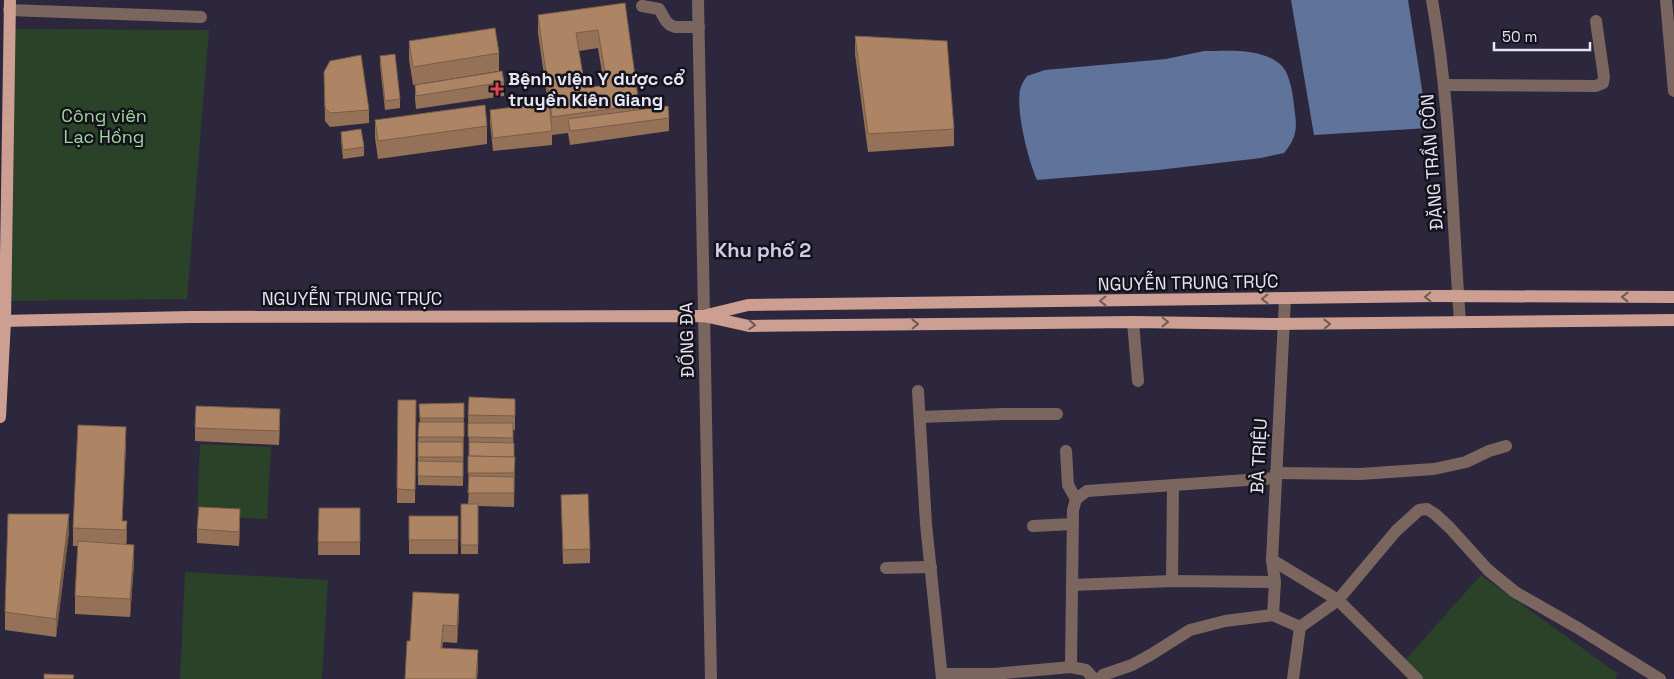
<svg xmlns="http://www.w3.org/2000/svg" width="1674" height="679" viewBox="0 0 1674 679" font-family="'Space Grotesk',sans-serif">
<rect width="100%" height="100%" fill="#2c273c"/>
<g fill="#294228">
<polygon points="9,29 209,30 187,299 5,301"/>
<polygon points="200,444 271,447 267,519 197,516"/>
<polygon points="185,572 328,580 322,679 180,679"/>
<polygon points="1481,575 1618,674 1615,679 1407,679 1398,668"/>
</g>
<g fill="#60739b">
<polygon points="1291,0 1408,0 1428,128 1314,135"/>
<path d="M1204,51C1228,51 1263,47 1282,66C1290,75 1293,94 1294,106C1297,127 1298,136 1284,153L1261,158L1158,170L1037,180C1028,159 1016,112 1020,90C1021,85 1024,80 1027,76L1045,70L1166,59Z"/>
</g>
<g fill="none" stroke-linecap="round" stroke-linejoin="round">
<g stroke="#7b665f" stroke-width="12">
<polyline points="698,0 711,679"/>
<path d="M1432,0C1451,106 1452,215 1460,322"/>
<polyline points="1666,0 1674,91"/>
<polyline points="642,6 659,9 666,21 670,25 675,27 699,27"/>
<polyline points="9,10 201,17"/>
<polyline points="1444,85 1596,86 1603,83 1604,77 1596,21"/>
<polyline points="1133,322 1138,381"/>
<polyline points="918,391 926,524 942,679"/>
<polyline points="920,417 1004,414 1057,414"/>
<polyline points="1066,451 1068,485 1076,499"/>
<polyline points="1276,473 1360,474 1434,469 1466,462 1489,451 1506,446"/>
<polyline points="1033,526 1073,524"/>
<polyline points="1272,560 1338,600 1417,679"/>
<polyline points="886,568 931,567"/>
<polyline points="1172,581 1173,485"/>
<polyline points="1073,585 1172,581 1275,582"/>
<polyline points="1273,615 1275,582 1272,560 1285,299"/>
<polyline points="1071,667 1073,510 1076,499 1087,491 1276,478"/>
<polyline points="942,674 994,674 1071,667 1086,670 1094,679"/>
<polyline points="1100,679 1103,675 1132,665 1152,654 1190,630 1225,621 1273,615 1300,627 1338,600 1396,531 1419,510 1427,509 1435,514 1450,528 1488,570 1515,592 1578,628 1660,679"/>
<polyline points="1293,679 1300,627"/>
</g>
<g stroke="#cc9f92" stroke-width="12">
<polyline points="707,315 748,305 1437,296 1674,297"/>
<polyline points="0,321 190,317 704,316 749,326 1133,322 1274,324 1674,320"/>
<polyline points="0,417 5,321 10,0"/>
</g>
</g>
<g fill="#957257" fill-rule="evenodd">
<path d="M625,3L639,105V110L669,118V131L570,145L568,133L552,135V145L493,151L490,123V110L548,103L538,33V15ZM598,48L604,85L585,88L579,51Z"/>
<polygon points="855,36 954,129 954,146 868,152 855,54"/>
<polygon points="409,41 499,53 499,71 413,85 409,59"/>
<polygon points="380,56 400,99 400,108 385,110 380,65"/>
<polygon points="324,72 369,110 369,123 330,127 325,121"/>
<polygon points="504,82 504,96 416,109 415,99 415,85"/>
<polygon points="375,120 487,126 487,144 378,159 375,138"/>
<polygon points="341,132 364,147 364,156 343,159 341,141"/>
<polygon points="398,400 416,400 415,503 397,503"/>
<polygon points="464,403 463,486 418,485 418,442 419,422 420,422 419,404"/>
<polygon points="515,412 515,430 513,430 513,432 514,457 515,457 514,507 478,506 478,554 461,554 461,504 468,504 469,487 468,487 469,447 468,415"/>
<polygon points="280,423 279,445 195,441 195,428"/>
<polygon points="126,445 122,521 127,521 126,544 134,562 130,617 75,614 75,596 78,546 73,546 73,528"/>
<polygon points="561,495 590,549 590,563 563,564"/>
<polygon points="319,508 360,508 360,555 318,555"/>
<rect x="409" y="516" width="49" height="38"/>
<polygon points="240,523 239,546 197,543 197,529"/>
<polygon points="69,532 56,637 5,630 5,612"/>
<polygon points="459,612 457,643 443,642 442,649 478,668 477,679 405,679 410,641"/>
</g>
<g fill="#795d47">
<polygon points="126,427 126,445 122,530 122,521"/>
<polygon points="240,509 240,523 239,546 239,532"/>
<polygon points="69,514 69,532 56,637 56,619"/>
<polygon points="127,521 127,539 126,548 126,530"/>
<polygon points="134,545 134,562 130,617 130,599"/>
<polygon points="459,594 459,612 457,643 457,626"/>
<polygon points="478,650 478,668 477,679 476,679"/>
</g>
<g fill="#ad8565" stroke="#795d47" fill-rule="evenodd">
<path d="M625,3L639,105L552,117L538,15ZM598,30L607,85L585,88L576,33Z"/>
<polygon points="495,28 499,53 413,67 409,41"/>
<polygon points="855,36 947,41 954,129 868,134"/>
<polygon points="395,54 400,99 385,101 380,56"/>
<polygon points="361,55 369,110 330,113 325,108 324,72 330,61"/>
<polygon points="502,71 504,82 416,96 415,85"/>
<polygon points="549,103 552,131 493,138 490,110"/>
<polygon points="485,105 487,126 378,141 375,120"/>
<polygon points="668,106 669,118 570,131 568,119"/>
<polygon points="361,129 364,147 343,150 341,132"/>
<polygon points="469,397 515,399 515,416 468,415"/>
<polygon points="398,400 416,400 415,490 397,489"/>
<polygon points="464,403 464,418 420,418 419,404"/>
<polygon points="196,406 280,409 279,431 195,428"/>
<polygon points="419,422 464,422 464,437 418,437"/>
<polygon points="468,423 513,423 513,438 468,437"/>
<polygon points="78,425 126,427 122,521 127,521 126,530 73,528"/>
<rect x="418" y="442" width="45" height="15"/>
<polygon points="469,442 514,443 514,457 469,456"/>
<polygon points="468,456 515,457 514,473 468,473"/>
<polygon points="418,461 463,462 463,477 418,476"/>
<polygon points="469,476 514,477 514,493 468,493"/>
<polygon points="588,494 590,549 563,550 561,495"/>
<rect x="461" y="504" width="17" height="41"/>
<polygon points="199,507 240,509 239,532 197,529"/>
<polygon points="319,508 360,508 360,542 318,542"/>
<polygon points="8,514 69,514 56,619 5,612"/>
<rect x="409" y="516" width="49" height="24"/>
<polygon points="78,541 134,545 130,599 75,596"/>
<polygon points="413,592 459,594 457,626 443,625 441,648 478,650 476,679 405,679 407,641 410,641"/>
<polygon points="44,674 74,675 73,679 44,679"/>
</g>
<defs><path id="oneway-chevron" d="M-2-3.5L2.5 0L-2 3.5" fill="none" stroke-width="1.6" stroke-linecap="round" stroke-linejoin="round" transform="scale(1.25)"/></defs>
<g stroke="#705856">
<use href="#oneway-chevron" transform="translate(1428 297) rotate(179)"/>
<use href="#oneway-chevron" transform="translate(1625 297) rotate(-180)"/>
<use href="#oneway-chevron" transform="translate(1265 299) rotate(179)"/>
<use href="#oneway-chevron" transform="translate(1103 301) rotate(179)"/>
<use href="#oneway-chevron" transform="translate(1165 322) rotate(1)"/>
<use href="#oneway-chevron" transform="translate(915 324) rotate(-1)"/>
<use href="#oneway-chevron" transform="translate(1327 324) rotate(-1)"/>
<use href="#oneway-chevron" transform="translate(752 325) rotate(4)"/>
</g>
<path fill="#e0444e" stroke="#14121b" stroke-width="2" d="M494.5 81.5h5v5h5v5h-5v5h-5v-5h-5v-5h5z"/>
<g text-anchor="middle" stroke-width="5" stroke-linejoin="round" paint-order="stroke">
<g font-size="18" font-weight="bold" fill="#e7e5f3" stroke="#14121b" text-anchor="start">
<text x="508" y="85">Bệnh viện Y dược cổ<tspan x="508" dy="21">truyền Kiên Giang</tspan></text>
</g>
<g font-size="18" fill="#a1d79e" stroke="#14121b">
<text x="104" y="122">Công viên<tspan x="104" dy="21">Lạc Hồng</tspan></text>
</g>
<g font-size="18" fill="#e7e5f3" stroke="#14121b">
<text transform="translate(1432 162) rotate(-94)" y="6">ĐẶNG TRẦN CÔN</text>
<text transform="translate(1188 283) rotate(-1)" y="6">NGUYỄN TRUNG TRỰC</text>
<text x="352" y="305">NGUYỄN TRUNG TRỰC</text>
<text transform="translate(687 340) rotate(-91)" y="6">ĐỐNG ĐA</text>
<text transform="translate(1259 456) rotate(-87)" y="6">BÀ TRIỆU</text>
</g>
<g font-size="20" font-weight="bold" fill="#d0cbe6" stroke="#14121b">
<text x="763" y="257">Khu phố 2</text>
</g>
</g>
<path d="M1494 42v8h96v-8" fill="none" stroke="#e7e5f3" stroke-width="2.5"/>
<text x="1502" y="42" font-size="15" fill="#e7e5f3" stroke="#14121b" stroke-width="4" paint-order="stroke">50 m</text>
</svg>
